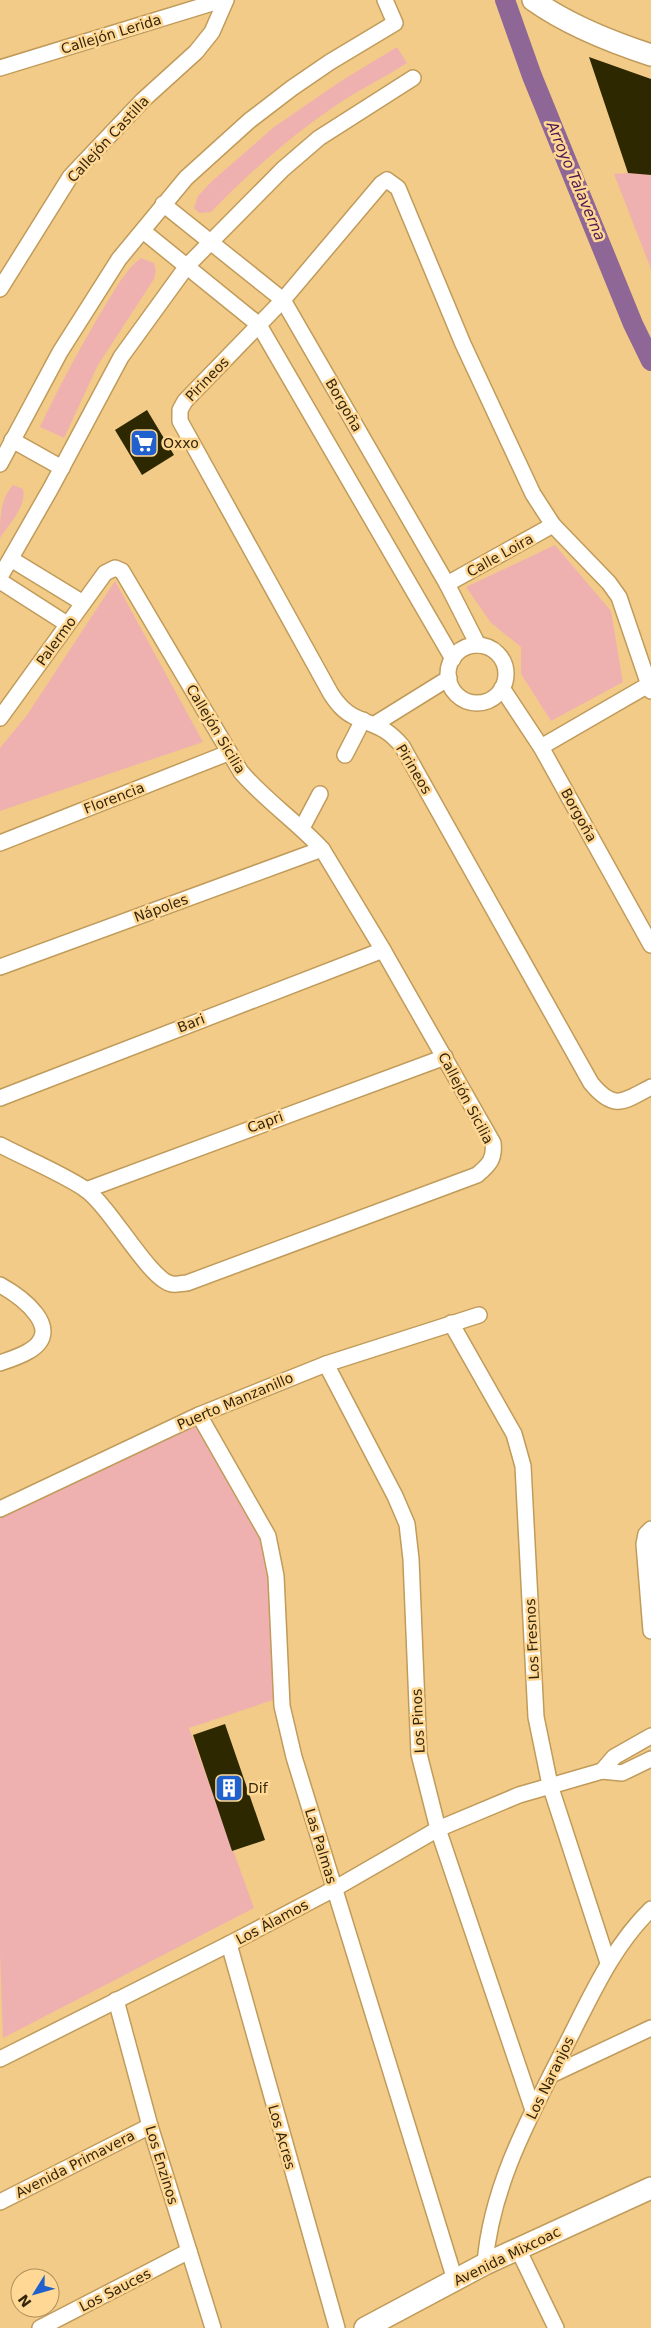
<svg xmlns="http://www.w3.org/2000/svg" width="651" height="2328" viewBox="0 0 651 2328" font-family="'DejaVu Sans',sans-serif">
<rect width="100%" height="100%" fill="#f2cb89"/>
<g fill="#efb1af">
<path d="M397,47L407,63C386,77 362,88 341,102C293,134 251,171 211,212L199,213L194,208L198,196L211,182L274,127L341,81Z"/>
<polygon points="628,173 651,175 651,269 614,174"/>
<path d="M141,258L154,263L156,271L154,279L98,365L64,438L40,427C60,384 82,344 106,304C116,288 126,269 141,258Z"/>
<path d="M13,485L23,489C27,506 9,524 0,538C0,517 0,500 13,485Z"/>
<polygon points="555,545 611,611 623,682 551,721 521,674 521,647 491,623 466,587"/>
<polygon points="115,581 203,742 0,811 0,748 27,715"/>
<polygon points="191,1424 197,1425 263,1533 271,1574 276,1699 189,1728 254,1908 3,2038 0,1953 0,1516"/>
</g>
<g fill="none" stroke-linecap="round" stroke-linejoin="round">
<polyline stroke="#8e6796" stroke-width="20" points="505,0 532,76 633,324 651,361"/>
</g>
<g fill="#2e2801">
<polygon points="589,57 651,79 651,175 628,173"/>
<polygon points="147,410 174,455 142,475 115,430"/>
<polygon points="225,1724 265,1840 232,1851 193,1735"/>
</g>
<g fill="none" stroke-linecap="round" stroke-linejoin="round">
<defs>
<g id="street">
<polyline points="0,68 222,0"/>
<polyline points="163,204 283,300 447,584 478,645"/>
<polyline points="143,231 259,325 453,659"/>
<polyline points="0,289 70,177 143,100 196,52 212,32 226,0"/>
<polyline points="12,440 62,468"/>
<polyline points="0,464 60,352 119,259 186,178 249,121 292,88 330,62 395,23 385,0"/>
<polyline points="11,559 83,603"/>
<polyline points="0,577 51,488 121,357 187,266 283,169 319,138 413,78"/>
<polyline points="0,581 67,624"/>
<polyline points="447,584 553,525"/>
<circle cx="477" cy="674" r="29"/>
<polyline points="502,688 541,747 651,945"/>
<path d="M651,691L619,597L609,583L553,525L533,494L463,344L398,188L387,180L381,184L283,300L185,401L180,410V421L331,694C337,703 343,711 353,716C375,727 384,725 402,746L591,1083C614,1111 623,1102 651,1087"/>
<path d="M0,718L105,573L115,568L122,571L241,772C266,801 296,821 322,849L383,950L493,1143C495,1159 489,1165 477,1175L187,1283C182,1283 176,1285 172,1284C150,1281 111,1207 85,1189C61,1173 27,1159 0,1145"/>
<polyline points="375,724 449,678"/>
<polyline points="541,747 648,685"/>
<polyline points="345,755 363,720"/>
<polyline points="302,828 320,794"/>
<polyline points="0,843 228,753"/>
<polyline points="0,967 322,849"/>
<polyline points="0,1098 383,950"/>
<polyline points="86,1190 445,1057"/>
<path d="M0,1285C20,1296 66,1329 29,1351C21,1356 9,1360 0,1363"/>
<polyline points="451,1323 514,1434 523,1466 536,1717 550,1785 608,1963"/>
<polyline points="326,1364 395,1496 407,1524 411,1559 419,1754 438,1829 533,2110"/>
<polyline points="199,1415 268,1536 276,1576 282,1706 294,1757 455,2280"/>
<polyline points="0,1509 199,1415 326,1364 479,1315"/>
<polyline points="651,1529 646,1534 644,1544 651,1631"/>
<polyline points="602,1771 614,1757 651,1736"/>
<polyline points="229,1944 337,2328"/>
<polyline points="116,2000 150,2126 213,2328"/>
<polyline points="0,2059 229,1944 334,1889 438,1829 519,1795 602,1771 622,1773 651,1759"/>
<polyline points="551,2075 651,2028"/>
<polyline points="0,2202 150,2126"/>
<polyline points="518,2249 556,2328"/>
<path d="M485,2264C491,2184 533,2111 568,2041C592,1994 613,1946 651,1909"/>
<polyline points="40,2328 189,2251"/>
</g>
<g id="secondary">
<path d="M533,0C568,25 611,42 651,55"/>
<polyline points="365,2328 485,2264 651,2188"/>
</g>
</defs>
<use href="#street" stroke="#c09b5a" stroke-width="18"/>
<use href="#secondary" stroke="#c09b5a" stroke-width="24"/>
<use href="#street" stroke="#fff" stroke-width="15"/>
<use href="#secondary" stroke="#fff" stroke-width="21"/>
</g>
<defs>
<symbol id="supermarket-square" viewBox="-11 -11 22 22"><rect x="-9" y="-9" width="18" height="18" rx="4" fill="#2061cd" stroke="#ffd895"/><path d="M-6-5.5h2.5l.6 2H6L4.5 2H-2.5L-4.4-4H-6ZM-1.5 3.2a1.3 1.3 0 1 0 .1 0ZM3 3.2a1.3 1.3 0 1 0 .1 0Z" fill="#fff"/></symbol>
<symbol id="building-square" viewBox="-11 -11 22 22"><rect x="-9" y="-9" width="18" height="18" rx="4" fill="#2061cd" stroke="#ffd895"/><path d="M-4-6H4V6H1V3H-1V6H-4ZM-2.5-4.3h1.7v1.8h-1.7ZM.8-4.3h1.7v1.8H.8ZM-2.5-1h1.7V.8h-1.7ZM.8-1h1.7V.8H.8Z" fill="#fff"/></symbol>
</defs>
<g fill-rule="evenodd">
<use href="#supermarket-square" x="128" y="427" width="32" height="32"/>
<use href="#building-square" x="213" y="1772" width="32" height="32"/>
</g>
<g text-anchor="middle" stroke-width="5" stroke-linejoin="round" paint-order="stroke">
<g font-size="14" fill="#35260a" stroke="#ffd895">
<text transform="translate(111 34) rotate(-17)" y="5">Callejón Lerida</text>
<text transform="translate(108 139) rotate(-47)" y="5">Callejón Castilla</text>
<text transform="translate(207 379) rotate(-46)" y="5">Pirineos</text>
<text transform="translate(344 405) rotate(60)" y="5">Borgoña</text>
<text transform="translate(500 555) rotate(-29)" y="5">Calle Loira</text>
<text transform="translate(56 641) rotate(-54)" y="5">Palermo</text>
<text transform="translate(216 729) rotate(59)" y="5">Callejón Sicilia</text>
<text transform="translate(414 769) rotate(59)" y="5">Pirineos</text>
<text transform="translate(114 798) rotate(-21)" y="5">Florencia</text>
<text transform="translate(579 815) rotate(61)" y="5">Borgoña</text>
<text transform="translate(161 908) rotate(-20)" y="5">Nápoles</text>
<text transform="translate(191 1023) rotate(-21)" y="5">Bari</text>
<text transform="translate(466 1098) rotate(62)" y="5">Callejón Sicilia</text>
<text transform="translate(265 1122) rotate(-20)" y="5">Capri</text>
<text transform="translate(235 1401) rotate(-23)" y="5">Puerto Manzanillo</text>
<text transform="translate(532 1639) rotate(-93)" y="5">Los Fresnos</text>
<text transform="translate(418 1721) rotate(-93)" y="5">Los Pinos</text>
<text transform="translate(321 1846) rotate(73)" y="5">Las Palmas</text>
<text transform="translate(272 1922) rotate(-28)" y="5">Los Álamos</text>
<text transform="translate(550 2078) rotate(-64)" y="5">Los Naranjos</text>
<text transform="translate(282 2137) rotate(74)" y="5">Los Acres</text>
<text transform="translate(75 2164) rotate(-27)" y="5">Avenida Primavera</text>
<text transform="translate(162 2165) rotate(73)" y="5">Los Enzinos</text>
<text transform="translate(507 2256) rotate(-26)" y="5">Avenida Mixcoac</text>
<text transform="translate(115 2290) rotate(-27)" y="5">Los Sauces</text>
</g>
<g font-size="14" fill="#35260a" stroke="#ffd895" text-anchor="start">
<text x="163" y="448">Oxxo</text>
<text x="248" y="1793">Dif</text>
</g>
<g font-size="15" font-style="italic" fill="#4b1955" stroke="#ffd895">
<text transform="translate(576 181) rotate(67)" y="5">Arroyo Talaverna</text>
</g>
</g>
<g transform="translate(35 2293) rotate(233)"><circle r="24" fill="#ffd895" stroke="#ae915d"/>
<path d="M0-4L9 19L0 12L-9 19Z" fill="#2061cd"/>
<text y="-8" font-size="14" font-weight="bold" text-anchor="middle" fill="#35260a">N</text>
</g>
</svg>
